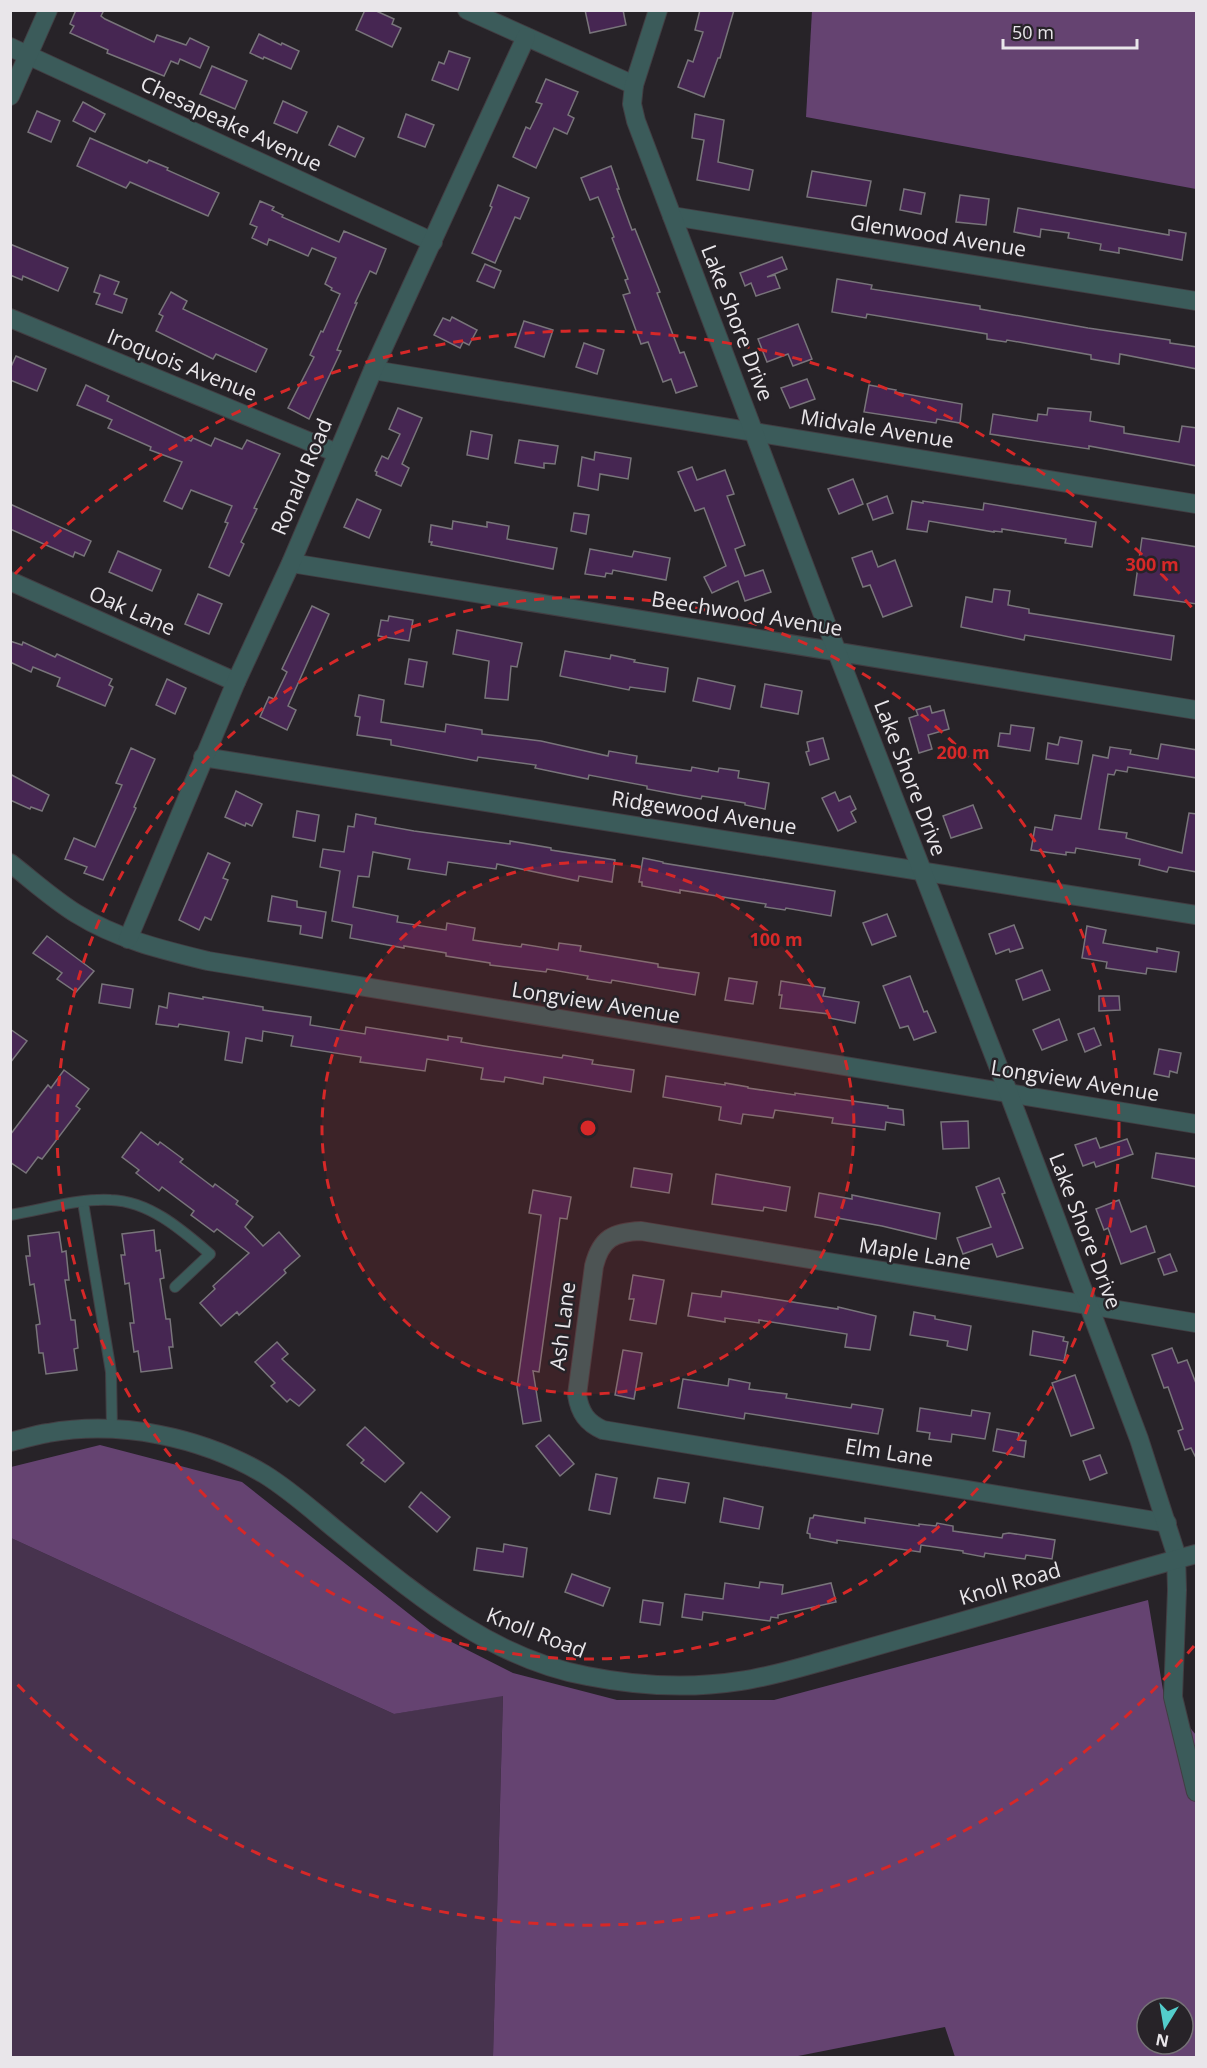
<svg xmlns="http://www.w3.org/2000/svg" width="1207" height="2068" viewBox="0 0 1207 2068" font-family="'Open Sans',sans-serif">
<rect width="100%" height="100%" fill="#272328"/>
<polygon fill="#47334e" points="11,1538 394,1714 503,1695 493,2057 11,2058"/>
<g fill="#654371" fill-rule="evenodd">
<polygon points="812,11 1196,11 1196,189 806,117"/>
<path d="M100,1445L242,1482L432,1632L513,1673L617,1700H774L1148,1600L1164,1696L1196,1735V2057H955L945,2027L793,2057H493L503,1696L394,1714L11,1538V1467ZM1147,2008H1183V2044H1147Z"/>
</g>
<g fill="#462652" stroke="#78747a" stroke-width="1.5">
<polygon points="76,10 104,10 101,16 105,19 154,42 157,35 186,45 190,38 209,47 200,68 180,59 178,64 171,61 164,76 107,53 108,50 70,33 74,26 70,24"/>
<polygon points="365,10 374,10 394,19 392,24 401,28 392,47 356,30"/>
<polygon points="585,10 623,10 626,25 590,33"/>
<polygon points="700,10 734,10 720,58 718,58 704,97 678,87 688,60 693,62 703,32 695,30"/>
<polygon points="259,34 281,45 282,43 299,51 291,69 264,57 263,59 250,53"/>
<polygon points="449,51 470,58 458,90 432,80 439,62 444,64"/>
<polygon points="212,66 247,81 235,109 200,94"/>
<polygon points="546,79 578,92 568,115 574,118 567,134 554,128 536,168 513,157 526,127 530,129 542,104 536,102"/>
<polygon points="283,101 307,112 297,133 274,123"/>
<polygon points="83,102 105,114 95,132 73,121"/>
<polygon points="37,111 60,121 51,142 28,132"/>
<polygon points="406,114 434,125 425,147 398,137"/>
<polygon points="695,114 724,120 718,162 753,170 749,190 697,180 704,140 692,138"/>
<polygon points="338,126 364,138 355,157 329,145"/>
<polygon points="90,138 147,163 149,160 168,168 167,170 219,193 208,216 130,182 126,188 77,166"/>
<polygon points="611,166 619,189 617,189 632,230 635,229 660,292 657,293 680,353 684,352 697,386 676,393 671,379 663,382 648,342 641,344 623,295 630,293 625,280 628,279 612,238 614,237 598,197 590,200 581,178"/>
<polygon points="812,171 871,181 866,206 807,197"/>
<polygon points="498,185 529,198 520,219 515,217 495,263 472,253 492,207 490,206"/>
<polygon points="904,189 925,193 921,214 900,210"/>
<polygon points="960,195 989,199 986,225 956,222"/>
<polygon points="260,201 274,207 272,210 283,215 282,217 339,242 344,231 386,249 376,274 370,271 355,303 357,303 337,350 341,351 309,419 288,408 314,357 310,355 321,331 323,332 340,294 331,290 332,288 325,284 336,258 312,248 308,256 269,239 267,245 252,238 257,227 250,224"/>
<polygon points="1018,208 1169,235 1169,230 1186,233 1182,260 1119,248 1119,253 1100,250 1101,244 1068,238 1069,233 1041,229 1040,237 1014,232"/>
<polygon points="10,244 68,268 58,291 23,276 22,280 10,275"/>
<polygon points="782,257 787,269 767,277 775,275 780,288 756,296 751,283 745,286 740,273"/>
<polygon points="485,264 501,271 494,288 477,281"/>
<polygon points="100,275 119,282 114,294 127,299 122,313 96,304 100,294 94,292"/>
<polygon points="837,279 872,285 871,289 980,306 980,309 1088,328 1170,340 1170,343 1197,347 1197,369 1120,354 1119,364 1091,359 1091,355 1007,340 1006,342 987,339 987,334 867,314 866,318 832,312"/>
<polygon points="171,292 187,301 183,309 267,349 256,372 216,354 213,359 156,331 163,316 159,314"/>
<polygon points="452,317 477,330 469,345 463,342 460,348 434,335 443,318 450,321"/>
<polygon points="524,321 553,330 544,357 515,347"/>
<polygon points="798,324 812,359 793,366 788,354 767,362 758,339"/>
<polygon points="584,343 604,350 597,374 576,367"/>
<polygon points="16,356 46,369 37,391 10,380 10,369"/>
<polygon points="807,379 815,399 790,408 781,388"/>
<polygon points="86,385 109,396 107,401 191,441 193,438 211,446 215,438 242,449 247,440 280,454 254,508 257,509 241,542 244,544 229,576 209,567 228,523 225,522 232,506 191,490 182,509 164,501 182,462 150,450 151,447 108,428 112,420 77,405"/>
<polygon points="869,385 896,390 895,392 962,404 960,423 937,419 936,423 864,412"/>
<polygon points="398,408 422,418 402,464 409,468 401,486 376,475 377,472 375,471 382,456 388,459 400,434 389,429"/>
<polygon points="1048,408 1091,412 1090,421 1124,427 1124,433 1179,442 1182,426 1197,428 1197,466 1089,446 1089,449 990,434 993,414 1037,421 1038,414 1047,415"/>
<polygon points="471,431 492,435 488,459 467,455"/>
<polygon points="519,440 558,446 555,464 544,463 544,468 515,463"/>
<polygon points="595,452 631,458 628,479 600,474 598,490 578,486 582,457 594,460"/>
<polygon points="692,467 697,480 725,470 734,494 727,496 745,545 735,549 745,576 763,570 771,592 745,601 738,581 712,593 704,577 726,566 704,508 695,511 678,472"/>
<polygon points="853,479 863,504 839,514 828,489"/>
<polygon points="887,496 893,513 873,520 867,504"/>
<polygon points="357,499 381,510 369,538 344,527"/>
<polygon points="912,501 923,503 923,501 983,510 984,503 1096,522 1092,547 1065,543 1066,539 1002,529 1002,532 994,531 994,532 929,521 927,532 907,529"/>
<polygon points="10,504 91,541 84,556 75,552 73,557 10,529"/>
<polygon points="574,513 589,515 586,534 571,531"/>
<polygon points="453,521 487,527 487,522 509,526 507,539 557,548 553,569 431,545 432,542 429,542 431,525 452,529"/>
<polygon points="1142,538 1197,547 1197,604 1134,595"/>
<polygon points="590,549 632,557 634,551 670,558 666,580 613,570 612,574 606,573 605,577 585,574"/>
<polygon points="118,551 161,570 152,591 109,572"/>
<polygon points="872,551 878,567 895,560 912,606 883,617 870,585 863,587 852,558"/>
<polygon points="994,589 1010,591 1008,605 1029,609 1029,613 1174,636 1171,660 1025,635 1024,640 961,627 966,597 992,602"/>
<polygon points="198,594 222,604 209,634 185,624"/>
<polygon points="312,606 329,614 288,706 296,710 287,730 260,717 269,697 274,699 287,672 282,669"/>
<polygon points="389,616 413,620 409,641 378,636 381,620 388,621"/>
<polygon points="457,630 522,643 517,667 511,666 508,700 485,698 489,661 453,654"/>
<polygon points="10,641 22,645 23,642 55,657 57,654 112,679 109,685 113,687 105,706 57,686 60,678 33,667 31,672 10,662"/>
<polygon points="565,651 610,659 611,655 635,660 634,662 668,668 665,692 630,687 629,690 560,676"/>
<polygon points="409,659 427,662 423,687 405,684"/>
<polygon points="698,678 735,686 730,709 693,701"/>
<polygon points="167,679 186,688 175,714 156,705"/>
<polygon points="765,684 802,691 798,714 761,707"/>
<polygon points="359,695 384,700 381,722 445,732 446,724 482,730 482,734 541,741 608,756 609,751 637,756 636,763 691,771 692,767 718,772 719,768 739,771 738,778 769,783 765,809 745,805 745,803 702,796 701,799 679,795 647,789 647,786 589,775 588,779 535,768 536,765 478,757 477,761 391,745 391,740 357,735 360,717 355,716"/>
<polygon points="930,706 932,713 944,710 949,729 928,735 932,749 919,753 909,718 918,715 916,710"/>
<polygon points="1011,725 1034,728 1030,751 998,746 1000,733 1010,734"/>
<polygon points="1060,737 1082,741 1078,764 1046,759 1048,743 1058,745"/>
<polygon points="823,738 829,759 810,765 806,752 809,751 807,742"/>
<polygon points="1161,744 1197,750 1197,778 1128,767 1127,772 1116,770 1114,775 1108,774 1099,829 1127,833 1126,838 1182,853 1189,813 1197,814 1197,872 1169,867 1167,872 1139,865 1140,859 1076,848 1075,853 1066,852 1066,855 1031,850 1035,827 1052,830 1055,815 1081,819 1093,755 1108,758 1110,747 1131,750 1130,754 1158,759"/>
<polygon points="131,748 155,759 134,807 136,808 103,880 84,873 87,867 65,859 74,838 95,847 122,785 116,783"/>
<polygon points="10,774 49,795 42,811 31,807 30,809 10,800"/>
<polygon points="236,791 262,804 252,826 246,823 245,826 225,817"/>
<polygon points="835,792 839,801 850,796 856,809 851,812 856,822 838,831 822,798"/>
<polygon points="973,805 982,828 951,838 943,816"/>
<polygon points="297,811 319,815 315,841 293,837"/>
<polygon points="356,814 376,818 375,824 414,831 510,844 510,841 551,848 551,850 615,860 612,882 579,876 578,881 497,864 496,869 448,862 446,875 408,869 410,859 373,852 369,877 358,876 353,907 398,916 397,922 446,930 447,923 475,928 473,940 521,947 522,944 558,950 559,943 581,946 580,951 658,964 658,967 699,973 695,995 612,980 611,983 587,979 588,976 547,969 546,972 490,965 490,963 446,956 446,953 404,946 404,948 350,938 352,925 332,921 340,871 320,867 323,849 344,852 348,826 354,827"/>
<polygon points="208,853 230,863 223,878 228,880 211,920 205,917 199,930 179,920"/>
<polygon points="643,858 663,862 663,863 835,891 831,916 786,908 785,910 765,907 766,904 680,890 680,893 642,886 642,882 639,882"/>
<polygon points="272,896 297,901 297,907 326,912 322,938 300,934 301,926 268,921"/>
<polygon points="887,914 896,936 872,945 863,923"/>
<polygon points="1014,925 1023,948 1010,952 1009,949 996,954 989,934"/>
<polygon points="1087,926 1106,930 1103,943 1157,952 1157,948 1179,952 1176,972 1147,968 1146,974 1106,968 1107,962 1082,958"/>
<polygon points="47,936 94,971 76,992 57,979 62,973 33,953"/>
<polygon points="1042,970 1050,990 1023,1000 1016,980"/>
<polygon points="910,976 924,1012 927,1011 936,1032 914,1040 908,1026 900,1028 883,986"/>
<polygon points="729,978 757,982 753,1004 725,1000"/>
<polygon points="781,981 825,988 823,996 859,1002 855,1023 829,1018 829,1014 780,1008 782,995 779,995"/>
<polygon points="102,984 133,989 130,1008 99,1003"/>
<polygon points="169,993 203,999 203,997 263,1007 263,1010 311,1017 310,1025 365,1034 366,1027 448,1040 448,1036 462,1038 461,1042 484,1046 562,1058 563,1055 593,1060 592,1064 634,1070 631,1092 544,1077 543,1084 505,1077 504,1082 481,1079 483,1068 427,1059 425,1071 360,1062 361,1057 291,1046 293,1036 263,1031 262,1041 246,1038 242,1063 225,1060 229,1032 179,1024 178,1027 156,1024 159,1006 167,1008"/>
<polygon points="1099,996 1119,996 1120,1010 1099,1011"/>
<polygon points="1059,1019 1067,1040 1042,1050 1033,1030"/>
<polygon points="1094,1028 1101,1045 1085,1052 1078,1034"/>
<polygon points="10,1029 27,1041 10,1063"/>
<polygon points="1159,1049 1181,1053 1177,1073 1170,1071 1169,1077 1154,1074"/>
<polygon points="64,1070 89,1089 76,1106 80,1109 42,1159 38,1157 26,1173 10,1162 10,1135 48,1085 51,1088"/>
<polygon points="666,1076 725,1085 725,1083 748,1087 748,1088 795,1095 795,1093 888,1106 888,1108 903,1110 904,1125 886,1122 885,1130 832,1123 833,1118 775,1110 773,1118 743,1114 741,1124 719,1120 721,1107 663,1097"/>
<polygon points="968,1121 969,1148 943,1149 941,1122"/>
<polygon points="141,1132 158,1145 160,1142 183,1159 180,1162 213,1187 215,1184 238,1201 236,1204 253,1217 245,1227 263,1246 279,1232 300,1256 284,1270 286,1273 265,1292 239,1315 237,1312 221,1326 200,1303 215,1289 213,1286 249,1253 217,1229 214,1232 191,1215 194,1211 162,1187 159,1191 136,1173 139,1170 122,1157"/>
<polygon points="1096,1138 1100,1148 1127,1139 1133,1154 1096,1167 1094,1162 1083,1166 1075,1145"/>
<polygon points="1156,1153 1197,1159 1197,1187 1152,1178"/>
<polygon points="634,1168 672,1174 669,1193 631,1187"/>
<polygon points="716,1174 790,1187 786,1211 764,1207 763,1211 712,1204"/>
<polygon points="999,1178 1005,1193 1002,1194 1023,1248 997,1257 992,1244 963,1254 957,1238 991,1227 976,1187"/>
<polygon points="533,1190 571,1197 567,1219 560,1218 539,1372 533,1371 541,1421 523,1424 517,1387 541,1215 529,1213"/>
<polygon points="819,1193 852,1199 852,1195 940,1213 936,1239 882,1226 837,1218 837,1221 815,1217"/>
<polygon points="1119,1200 1131,1232 1146,1226 1155,1252 1121,1264 1108,1228 1104,1230 1096,1209"/>
<polygon points="154,1230 156,1251 160,1250 164,1278 160,1279 166,1319 170,1319 173,1347 169,1347 172,1368 141,1372 138,1351 134,1352 130,1323 134,1323 129,1283 125,1284 121,1255 125,1255 122,1234"/>
<polygon points="59,1232 62,1252 66,1251 69,1280 65,1280 71,1320 75,1320 78,1348 74,1349 77,1370 46,1374 43,1353 39,1353 36,1325 40,1324 34,1284 30,1285 26,1256 30,1256 28,1236"/>
<polygon points="1170,1254 1177,1271 1164,1275 1158,1259"/>
<polygon points="633,1275 664,1280 656,1324 630,1320 634,1299 629,1299"/>
<polygon points="722,1291 838,1309 838,1307 876,1316 870,1350 845,1347 847,1334 759,1320 759,1323 725,1318 725,1322 688,1316 692,1293 721,1297"/>
<polygon points="914,1312 935,1316 935,1319 971,1326 967,1350 947,1346 948,1341 910,1335"/>
<polygon points="1033,1331 1064,1337 1063,1341 1068,1342 1064,1361 1030,1355"/>
<polygon points="277,1342 288,1354 282,1359 315,1390 299,1406 290,1399 287,1402 271,1386 275,1383 255,1362"/>
<polygon points="1172,1348 1178,1363 1187,1360 1197,1386 1197,1460 1191,1448 1185,1450 1178,1431 1183,1429 1168,1387 1164,1388 1152,1355"/>
<polygon points="623,1350 642,1353 634,1399 615,1395"/>
<polygon points="1075,1375 1094,1428 1071,1436 1052,1383"/>
<polygon points="683,1379 728,1386 729,1379 750,1383 749,1389 787,1394 786,1398 851,1408 852,1404 883,1409 878,1434 745,1413 744,1419 678,1408"/>
<polygon points="920,1408 971,1416 972,1410 990,1413 985,1439 952,1434 951,1442 929,1439 930,1433 917,1431"/>
<polygon points="365,1427 404,1463 385,1482 361,1463 364,1460 347,1445"/>
<polygon points="997,1429 1019,1433 1018,1440 1026,1441 1024,1457 993,1451"/>
<polygon points="549,1435 574,1464 560,1476 536,1446"/>
<polygon points="1100,1455 1107,1473 1090,1480 1083,1461"/>
<polygon points="596,1474 617,1478 610,1514 589,1510"/>
<polygon points="658,1478 689,1483 685,1503 654,1498"/>
<polygon points="421,1492 450,1517 437,1532 409,1507"/>
<polygon points="724,1498 763,1507 759,1529 720,1522"/>
<polygon points="814,1515 865,1523 865,1518 919,1526 919,1524 936,1526 937,1523 953,1526 953,1531 1002,1538 1003,1534 1009,1533 1055,1540 1052,1559 1026,1555 1025,1559 985,1553 984,1557 963,1553 963,1551 921,1545 920,1552 837,1540 837,1543 810,1538 810,1534 807,1533 810,1518 813,1518"/>
<polygon points="504,1544 527,1548 523,1577 474,1570 477,1548 503,1552"/>
<polygon points="572,1574 610,1588 603,1606 565,1592"/>
<polygon points="760,1582 783,1585 782,1594 831,1583 836,1602 778,1615 778,1618 771,1617 770,1621 703,1612 702,1620 682,1617 685,1594 723,1599 725,1583 759,1588"/>
<polygon points="643,1600 663,1603 660,1625 640,1622"/>
</g>
<g fill="none" stroke-linecap="round" stroke-linejoin="round">
<defs>
<g id="service">
<polyline points="83,1202 111,1372 112,1430"/>
<path d="M10,1215C42,1210 79,1198 111,1200C149,1201 182,1230 210,1254L175,1287"/>
</g>
<g id="minor">
<polyline points="467,10 634,85"/>
<polyline points="10,47 433,242"/>
<polyline points="10,96 48,10"/>
<polyline points="672,216 1196,301"/>
<polyline points="10,318 337,453"/>
<polyline points="373,370 1196,504"/>
<polyline points="291,563 1196,710"/>
<polyline points="10,581 236,682"/>
<polyline points="203,757 1196,915"/>
<path d="M10,863C32,880 54,900 77,914C117,939 163,950 208,961L1196,1124"/>
<polyline points="128,939 236,682 291,563 373,370 526,37"/>
<path d="M1167,1523L603,1430C587,1423 580,1413 577,1395L594,1266C601,1238 614,1232 641,1231L1196,1323"/>
</g>
<g id="tertiary">
<polyline points="658,10 634,85 632,104 636,121 837,652 1009,1094 1139,1439 1176,1554 1177,1590 1173,1697 1196,1792"/>
<path d="M10,1442C23,1439 35,1435 48,1433C120,1420 201,1437 264,1474C290,1490 312,1510 335,1529C411,1590 488,1658 587,1676C637,1686 689,1689 740,1681C769,1677 798,1668 827,1660C862,1650 897,1640 932,1630C1020,1605 1108,1578 1196,1554"/>
</g>
</defs>
<use href="#service" stroke="#423e43" stroke-width="12"/>
<use href="#minor" stroke="#423e43" stroke-width="20"/>
<use href="#tertiary" stroke="#423e43" stroke-width="20"/>
<use href="#service" stroke="#3b5b5a" stroke-width="10"/>
<use href="#minor" stroke="#3b5b5a" stroke-width="18"/>
<use href="#tertiary" stroke="#3b5b5a" stroke-width="18"/>
</g>
<circle cx="588" cy="1128" r="266" fill="#d62828" fill-opacity=".12"/>
<g fill="none" stroke="#d62828" stroke-width="3" stroke-dasharray="10 8">
<circle cx="588" cy="1128" r="266"/>
<circle cx="588" cy="1128" r="531"/>
<path d="M1194 1646A797 797 0 0 1 15 1682M15 574A797 797 0 0 1 1194 610"/>
</g>
<g text-anchor="middle" stroke-width="5" stroke-linejoin="round" paint-order="stroke">
<g font-size="21" fill="#e9e6ea" stroke="#272328">
<text transform="translate(231 124) rotate(25)" y="7">Chesapeake Avenue</text>
<text transform="translate(938 236) rotate(9)" y="7">Glenwood Avenue</text>
<text transform="translate(737 323) rotate(69)" y="7">Lake Shore Drive</text>
<text transform="translate(182 365) rotate(22)" y="7">Iroquois Avenue</text>
<text transform="translate(877 429) rotate(9)" y="7">Midvale Avenue</text>
<text transform="translate(302 477) rotate(-67)" y="7">Ronald Road</text>
<text transform="translate(132 611) rotate(24)" y="7">Oak Lane</text>
<text transform="translate(747 614) rotate(9)" y="7">Beechwood Avenue</text>
<text transform="translate(910 778) rotate(69)" y="7">Lake Shore Drive</text>
<text transform="translate(704 813) rotate(9)" y="7">Ridgewood Avenue</text>
<text transform="translate(596 1003) rotate(9)" y="7">Longview Avenue</text>
<text transform="translate(1075 1081) rotate(9)" y="7">Longview Avenue</text>
<text transform="translate(1085 1231) rotate(69)" y="7">Lake Shore Drive</text>
<text transform="translate(915 1254) rotate(9)" y="7">Maple Lane</text>
<text transform="translate(563 1326) rotate(-83)" y="7">Ash Lane</text>
<text transform="translate(889 1453) rotate(9)" y="7">Elm Lane</text>
<text transform="translate(1010 1584) rotate(-16)" y="7">Knoll Road</text>
<text transform="translate(536 1633) rotate(21)" y="7">Knoll Road</text>
</g>
</g>
<circle cx="588" cy="1128" r="9" fill="#d62828" stroke="#272328" stroke-width="3"/>
<g font-size="18" text-anchor="middle" font-weight="bold" fill="#d62828" stroke="#272328" stroke-width="5" stroke-linejoin="round" paint-order="stroke">
<text x="1152" y="571">300 m</text>
<text x="963" y="759">200 m</text>
<text x="776" y="946">100 m</text>
</g>
<rect width="1207" height="2068" fill="none" stroke="#e9e6ea" stroke-width="24"/>
<g transform="translate(1165 2026) rotate(191)"><circle r="28" fill="#272328" stroke="#757176" stroke-width="1.5"/>
<path d="M0-4.5L10 22L0 15L-10 22Z" fill="#53cdcb"/>
<text y="-9" font-size="16" font-weight="bold" text-anchor="middle" fill="#e9e6ea">N</text>
</g>
<path d="M1003 39v9h134v-9" fill="none" stroke="#e9e6ea" stroke-width="3"/>
<text x="1012" y="39" font-size="18" fill="#e9e6ea" stroke="#272328" stroke-width="4.5" paint-order="stroke">50 m</text>
</svg>
